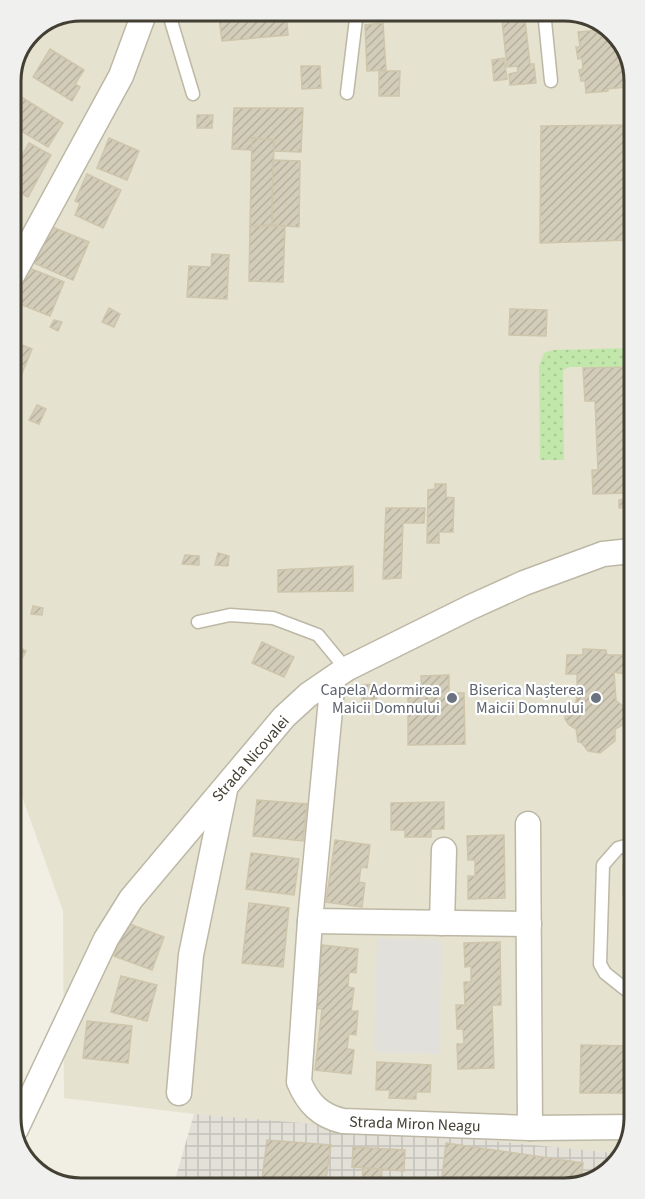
<svg xmlns="http://www.w3.org/2000/svg" width="645" height="1199" viewBox="0 0 645 1199" font-family="'Source Sans 3',sans-serif">
<defs>
<pattern id="industrial-grid" width="8" height="8" patternUnits="userSpaceOnUse" patternTransform="scale(1.5)"><rect width="8" height="8" fill="#e3e0d8"/><path d="M0 4h8M4 0v8" fill="none" stroke="#c4c1ba"/></pattern>
<pattern id="grass-dots" width="8" height="8" patternUnits="userSpaceOnUse" patternTransform="scale(1.5)"><rect width="8" height="8" fill="#c2e7aa"/><path d="M2 2h.1M6 6h.1" fill="none" stroke="#a8c793" stroke-width="1.8" stroke-linecap="round"/></pattern>
<pattern id="building-hatch" width="6" height="6" patternUnits="userSpaceOnUse" patternTransform="scale(1.5)"><rect width="6" height="6" fill="#d3ccb8"/><path d="M-1 1l2-2M0 6l6-6M5 7l2-2" fill="none" stroke="#b6b09f"/></pattern>
</defs>
<rect width="100%" height="100%" fill="#f1efe3"/>
<polygon fill="#e5e2d0" points="81,11 569,11 603,23 629,54 634,1122 624,1154 194,1114 64,1098 63,911 14,774 11,77 31,31"/>
<polygon fill="url(#industrial-grid)" points="194,1114 383,1130 624,1154 622,1157 591,1183 173,1187"/>
<polygon fill="url(#grass-dots)" points="630,348 631,367 570,367 563,370 564,460 540,460 539,366 544,353 553,350"/>
<polygon fill="#e2e0db" points="377,938 442,940 439,1054 374,1052"/>
<g fill="url(#building-hatch)" stroke="#cec5ab" stroke-width="1.5">
<polygon points="218,11 286,11 288,35 222,41"/>
<polygon points="425,11 455,11 456,15 427,20"/>
<polygon points="501,11 524,11 530,64 534,64 536,83 510,85 509,74 518,72 517,66 507,67"/>
<polygon points="383,23 386,70 367,71 365,25"/>
<polygon points="599,30 600,32 610,30 629,54 629,89 627,87 607,89 608,91 586,93 585,81 581,81 579,70 583,69 582,58 578,59 576,47 580,47 578,32"/>
<polygon points="50,49 84,70 75,84 80,87 72,101 33,77"/>
<polygon points="504,58 507,79 494,81 492,60"/>
<polygon points="301,66 320,66 321,88 302,89"/>
<polygon points="379,71 400,71 399,96 379,96"/>
<polygon points="18,95 63,123 48,147 11,125 11,107"/>
<polygon points="234,108 303,108 301,152 273,151 274,140 252,138 252,150 232,149"/>
<polygon points="197,115 213,115 212,128 197,128"/>
<polygon points="629,125 630,240 540,243 541,126"/>
<polygon points="109,138 139,151 127,180 97,168"/>
<polygon points="252,138 274,140 272,225 250,226"/>
<polygon points="29,143 51,155 28,197 11,188 11,175"/>
<polygon points="273,160 300,161 299,227 272,225"/>
<polygon points="87,174 121,190 103,228 75,215 80,203 75,201"/>
<polygon points="11,200 21,205 11,223"/>
<polygon points="50,226 89,242 73,280 34,263"/>
<polygon points="250,226 285,226 283,282 249,281"/>
<polygon points="212,254 229,255 227,299 187,297 189,266 211,267"/>
<polygon points="29,268 64,282 50,316 15,302"/>
<polygon points="109,308 120,314 114,327 102,322"/>
<polygon points="510,309 547,310 546,336 509,335"/>
<polygon points="54,320 62,322 58,331 50,327"/>
<polygon points="12,341 32,349 18,383 12,380"/>
<polygon points="631,367 631,508 619,508 619,500 629,499 628,493 593,494 592,470 598,470 595,401 585,401 583,368"/>
<polygon points="37,405 46,409 39,424 29,420"/>
<polygon points="435,484 446,484 446,497 454,498 453,532 439,532 439,543 427,543 428,490 435,489"/>
<polygon points="386,508 425,508 424,523 403,523 401,578 383,579"/>
<polygon points="218,553 229,556 228,566 215,565"/>
<polygon points="185,555 199,556 199,565 182,564"/>
<polygon points="353,566 353,591 278,592 278,570"/>
<polygon points="33,606 43,608 42,615 31,614"/>
<polygon points="262,642 294,657 284,677 252,663"/>
<polygon points="19,647 26,651 16,669 14,668 14,657"/>
<polygon points="583,649 606,650 607,655 626,655 625,674 614,672 616,701 625,707 627,719 623,725 615,729 615,741 600,753 588,751 582,743 578,742 576,729 569,725 565,719 565,711 576,702 577,696 577,674 566,674 567,655 583,655"/>
<polygon points="449,675 449,693 464,693 465,744 408,745 408,694 422,693 421,676"/>
<polygon points="376,684 377,699 362,700 362,685"/>
<polygon points="257,800 307,804 303,841 253,836"/>
<polygon points="444,802 444,829 431,829 431,837 405,837 405,830 391,830 391,803"/>
<polygon points="504,835 505,898 468,899 468,876 475,876 475,860 468,860 467,836"/>
<polygon points="335,840 370,845 367,868 361,867 359,882 365,883 362,907 326,902"/>
<polygon points="251,853 299,859 294,895 246,889"/>
<rect x="623" y="865" width="10" height="30"/>
<polygon points="249,903 289,908 283,967 242,963"/>
<polygon points="127,923 164,937 152,970 114,956"/>
<polygon points="632,927 633,927 634,978 632,978"/>
<polygon points="500,942 501,1005 492,1005 494,1068 458,1069 457,1044 464,1044 463,1029 457,1029 456,1005 465,1005 464,982 471,982 471,966 465,967 464,943"/>
<polygon points="322,945 358,949 356,973 349,972 348,987 354,988 351,1011 358,1011 356,1035 349,1034 347,1049 354,1050 351,1074 315,1070 322,1009 316,1008"/>
<polygon points="121,976 157,985 147,1021 111,1012"/>
<polygon points="87,1021 132,1026 128,1063 83,1058"/>
<polygon points="581,1045 634,1046 634,1093 580,1093"/>
<polygon points="377,1062 431,1065 430,1092 416,1092 416,1099 389,1098 390,1090 376,1090"/>
<polygon points="267,1140 331,1145 325,1186 261,1186"/>
<polygon points="446,1143 583,1163 581,1183 441,1185"/>
<polygon points="353,1147 405,1150 404,1171 352,1167"/>
<polygon points="363,1168 382,1169 381,1184 362,1183"/>
<polygon points="45,1173 77,1182 75,1188 44,1177"/>
</g>
<g fill="none" stroke-linecap="round" stroke-linejoin="round">
<defs>
<g id="lane">
<polyline points="168,11 193,94"/>
<polyline points="544,11 551,81"/>
<polyline points="347,93 357,11"/>
<polyline points="198,622 230,615 273,618 318,635 346,669"/>
<polyline points="633,844 618,848 603,865 600,964 605,973 634,996"/>
</g>
<g id="street">
<polyline points="12,276 121,76 145,11"/>
<path d="M333,678L310,921L299,1082C308,1103 320,1116 343,1121L530,1128L633,1127"/>
<polyline points="528,824 530,1128"/>
<polyline points="310,921 529,924"/>
<polyline points="442,923 444,850"/>
<polyline points="179,1093 191,955 225,790"/>
<polyline points="16,1129 106,939 131,899 284,717 308,695 346,669 471,607 524,583 603,554 631,551"/>
</g>
</defs>
<use href="#lane" stroke="#bdb8a5" stroke-width="15"/>
<use href="#street" stroke="#bdb8a5" stroke-width="27"/>
<use href="#lane" stroke="#fff" stroke-width="12"/>
<use href="#street" stroke="#fff" stroke-width="24"/>
</g>
<g fill="#6b7280" stroke="#fff" stroke-width="2">
<circle cx="452" cy="698" r="6"/>
<circle cx="596" cy="698" r="6"/>
</g>
<g text-anchor="middle" stroke-width="4.5" stroke-linejoin="round" paint-order="stroke">
<g font-size="16" fill="#5b616d" stroke="#fff" text-anchor="end">
<text x="440" y="695">Capela Adormirea<tspan x="440" dy="18">Maicii Domnului</tspan></text>
<text x="584" y="695">Biserica Nașterea<tspan x="584" dy="18">Maicii Domnului</tspan></text>
</g>
<g font-size="16" fill="#433f33" stroke="#fff">
<text transform="translate(250 758) rotate(-49)" y="6">Strada Nicovalei</text>
<text transform="translate(415 1123) rotate(2)" y="6">Strada Miron Neagu</text>
</g>
</g>
<path d="M0 0H645V1199H0ZM81 21H564A60 60 0 0 1 624 81V1118A60 60 0 0 1 564 1178H81A60 60 0 0 1 21 1118V81A60 60 0 0 1 81 21Z" fill="#f0f0ef" fill-rule="evenodd"/>
<path fill="none" stroke="#433f33" stroke-width="3" d="M81 21H564A60 60 0 0 1 624 81V1118A60 60 0 0 1 564 1178H81A60 60 0 0 1 21 1118V81A60 60 0 0 1 81 21Z"/>
</svg>
